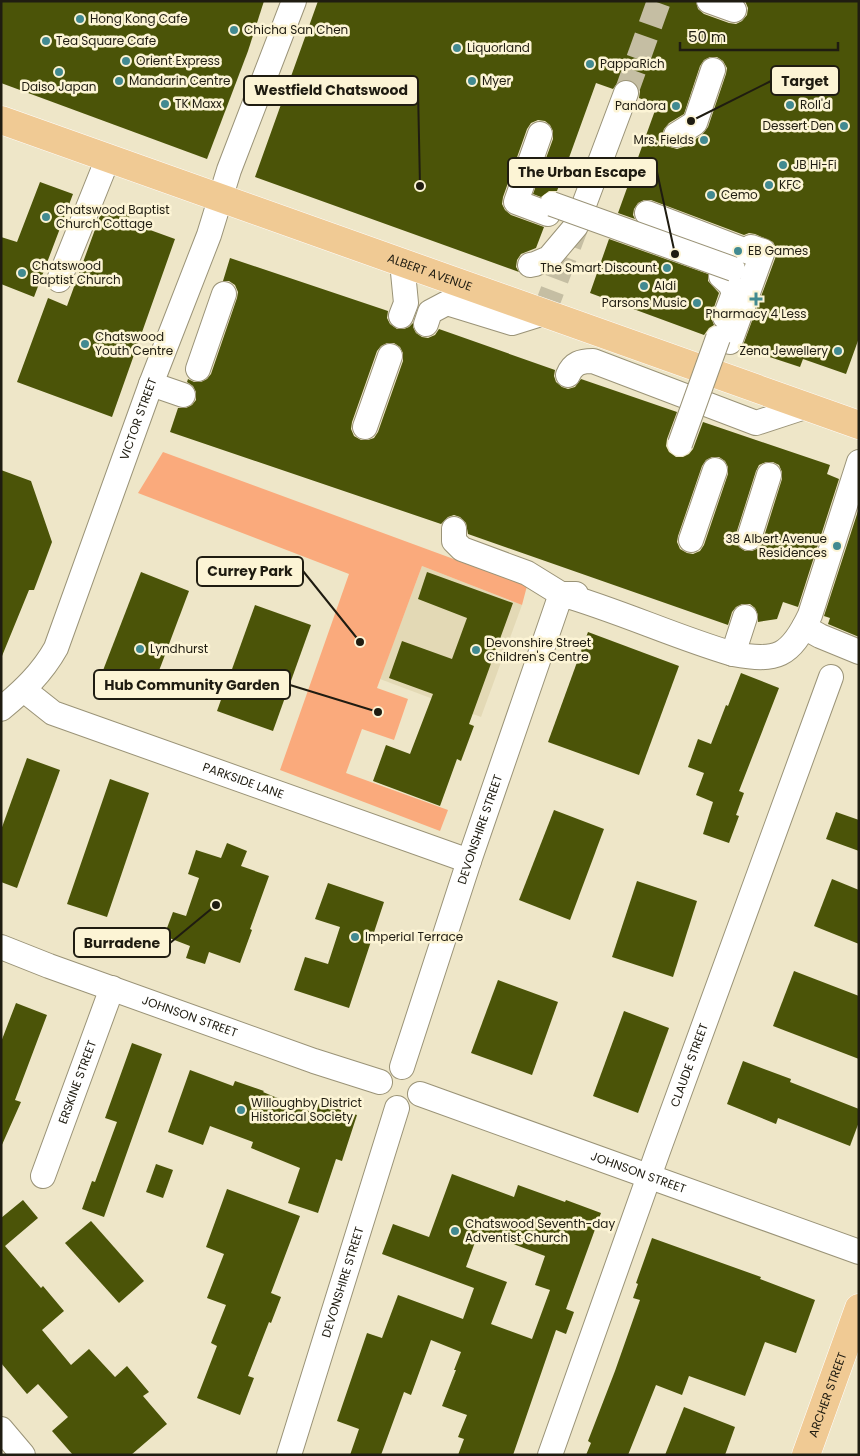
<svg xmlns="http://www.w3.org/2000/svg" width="860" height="1456" viewBox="0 0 860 1456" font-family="Poppins,sans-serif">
<rect width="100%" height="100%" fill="#eee6c8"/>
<polygon fill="#e3d9b5" points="422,566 522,605 481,717 380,679"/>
<polygon fill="#faaa7c" points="163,452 527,586 522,605 422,566 377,688 408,699 394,740 362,729 346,773 448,810 440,831 280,770 349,574 138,493"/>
<g fill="#4b5408" fill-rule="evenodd">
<polygon points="1,1 264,1 248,51 207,159 1,83"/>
<path d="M318,1H696L698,9L704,14L729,23L736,24L742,21L747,15L748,8L745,1H859V338L846,374L803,359L800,367L742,348L776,256V248L773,242L755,234L749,233L744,235L651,200H644L638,203L634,209L633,215L635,219L618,213L657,105L639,98L640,91L637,85L630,80L624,79L618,82L613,89L596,83L557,191H549L541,197L533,194L553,139V131L550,125L545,121L538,120L531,123L527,129L503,197L502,204L505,210L511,215L544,227L536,248L521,254L517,260L516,267L519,272L255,177ZM710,57H717L723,61L727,68L726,74L708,127L702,135L683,147L677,149L670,147L664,142L662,135L664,129L669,123L684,114L700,66L704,60Z"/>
<polygon points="40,182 73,194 34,297 1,284 1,237 17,242"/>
<polygon points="104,205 130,214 128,222 175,239 112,417 17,382 48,298 67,306"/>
<polygon points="609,239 708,274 708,281 719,293 712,313 712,320 714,325 709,328 704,335 590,293"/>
<path d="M230,258L388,311L387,318L390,324L397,329H404L409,327L413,323V327L416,333L422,337L428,338L435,335L439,329L555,370L554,376L556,382L562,387L568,389L575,387L581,379L677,412L667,439L666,446L669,452L676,457H683L689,454L693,449L703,422L830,465L827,474L839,479L798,607L783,602L777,619L758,622V615L755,608L750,604H742L736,607L732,612L728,625L468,534L466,523L460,517L454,515L448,517L441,524L170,432L178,408H186L192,405L196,400V392L193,386L187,382L188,379L194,382H201L207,379L211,374L237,298L238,292L235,285L229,281H223ZM387,343H394L400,347L403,353V361L378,432L374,438L368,440H361L354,436L351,429L352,422L377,351L381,346ZM712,457H719L725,461L728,467V474L704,545L700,551L693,554L687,553L680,549L677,542L678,536L702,466L706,460ZM766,462H773L779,465L782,472V479L762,543L759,548L752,551H745L739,547L736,540V534L756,471L759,465Z"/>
<polygon points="1,470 31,481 52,542 34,590 29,590 2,656"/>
<polygon points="859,508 859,637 828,624 830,618 824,616"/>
<polygon points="141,572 189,591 151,692 102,673"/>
<polygon points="427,572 513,603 469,724 474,726 461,761 457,759 440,806 373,781 386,745 410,754 433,694 389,678 402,641 452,659 467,618 418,599"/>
<polygon points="255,605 311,625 273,731 217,711"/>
<polygon points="588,632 679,666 639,775 548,742"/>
<polygon points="741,673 779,688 739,791 744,793 736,815 739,816 729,843 703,834 713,802 696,795 704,773 688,767 698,739 711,744 726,705 728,706"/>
<polygon points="27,758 60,770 17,888 1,882 1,830"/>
<polygon points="110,779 149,793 107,917 67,904"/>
<polygon points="554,810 604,829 570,920 519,900"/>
<polygon points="836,812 859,820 859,851 826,839"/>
<polygon points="227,843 247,851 241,866 269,876 250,929 252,930 240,963 209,952 205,964 186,958 190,946 164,936 173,912 186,916 199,878 188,874 196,850 221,858"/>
<polygon points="832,879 859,890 859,944 814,926"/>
<polygon points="637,881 697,901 673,977 612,957"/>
<polygon points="328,883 384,902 349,1008 294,990 305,957 328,964 340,927 315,919"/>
<polygon points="794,971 859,996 859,1059 773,1026"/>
<polygon points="498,980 558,1002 532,1075 471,1053"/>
<polygon points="16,1003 47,1015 15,1100 21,1102 1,1147 1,1042"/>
<polygon points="624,1011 669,1028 638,1113 593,1096"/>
<polygon points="132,1043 162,1054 104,1217 82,1209 92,1181 95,1182 117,1122 105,1118"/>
<polygon points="743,1061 791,1079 790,1082 859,1109 859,1122 850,1146 778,1118 776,1124 727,1104"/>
<polygon points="190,1070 233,1086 235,1081 264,1091 263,1092 316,1114 319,1103 357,1115 342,1161 336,1159 318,1213 288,1203 300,1168 251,1148 253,1142 210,1126 203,1145 168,1132"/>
<polygon points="156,1164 173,1170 163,1198 146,1192"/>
<path d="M452,1174L514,1197L518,1185L565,1202L566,1200L601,1213L566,1309L574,1312L566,1334L556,1330L513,1455H458L464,1439L458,1437L467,1415L442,1406L456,1370H454L461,1352L431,1340L411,1395L404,1392L381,1455H350L359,1429L337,1421L367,1333L382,1338L398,1295L463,1319L474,1288L382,1254L393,1224L429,1237ZM479,1231L545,1256L535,1285L550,1290L532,1339L491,1324L507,1282L466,1267Z"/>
<polygon points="227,1189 300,1216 271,1293 281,1297 271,1323 269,1322 248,1376 254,1378 240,1415 197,1398 217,1346 211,1343 226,1305 207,1298 224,1254 206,1247"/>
<polygon points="23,1200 38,1218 5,1246 41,1288 43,1286 64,1311 42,1330 71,1365 89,1349 115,1377 127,1366 149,1392 143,1396 167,1424 131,1455 73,1455 52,1431 68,1417 38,1384 27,1394 1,1363 1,1218"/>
<polygon points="91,1221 144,1281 119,1303 65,1243"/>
<polygon points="652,1238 761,1277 760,1279 815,1300 796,1353 765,1342 745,1396 689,1376 682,1395 656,1385 628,1455 586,1455 591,1443 588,1441 615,1371 640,1300 633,1298 638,1284 636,1283"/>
<polygon points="684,1407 735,1427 725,1455 665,1455"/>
</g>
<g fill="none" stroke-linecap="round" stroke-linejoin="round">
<g stroke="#c5bea3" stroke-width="24" stroke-dasharray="24 12" stroke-linecap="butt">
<polyline points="626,93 659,1"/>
<polyline points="544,313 576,228"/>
</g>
<defs>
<g id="minor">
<polyline points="709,1 734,10"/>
<polyline points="540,134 516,202 548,214"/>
<polyline points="676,135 695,123 713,70"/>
<polyline points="647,213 749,252 751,247 763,251 730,342"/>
<polyline points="530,265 535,264 549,258 576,226 626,93"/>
<polyline points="721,276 730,284 734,293 725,317"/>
<polyline points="59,280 108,158"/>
<polyline points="401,316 406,303 402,262"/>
<polyline points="426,324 430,312 447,303 512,323 544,313"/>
<polyline points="198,369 224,294"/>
<path d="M568,375C573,363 581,361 593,361L756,423L808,406"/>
<polyline points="151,384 183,395"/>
<polyline points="365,427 390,356"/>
<polyline points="454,529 454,541 462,549 527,573 561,594 576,594"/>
<polyline points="749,538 769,475"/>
<polyline points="691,540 715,470"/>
<polyline points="804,627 820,636 859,652"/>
<path d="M733,654C777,662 790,657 810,615L859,462"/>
<path id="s1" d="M24,690L53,713L469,861"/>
<path id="s2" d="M1,709C23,691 42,673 56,648L151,384L209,235L229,170L294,1"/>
<path id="s3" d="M1,947L49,966L314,1061L380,1082"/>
<path id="s4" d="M402,1067L469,861L561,594C620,611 675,637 733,654L745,617"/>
<path id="s5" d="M420,1094L859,1252"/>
<path id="s6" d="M43,1176L112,988"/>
<polyline points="1,1429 23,1455"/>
<path id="s7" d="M289,1455L397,1108"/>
<path id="s8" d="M550,1455L658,1151L831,677"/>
</g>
<g id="major">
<path id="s9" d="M1,120L859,425"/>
<path id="s10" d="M806,1455L859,1308"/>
</g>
</defs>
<use href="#minor" stroke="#9a9377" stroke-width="26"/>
<use href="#major" stroke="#fff" stroke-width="29"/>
<use href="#minor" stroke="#fff" stroke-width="24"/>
<use href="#major" stroke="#f0ca94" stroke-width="28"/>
<defs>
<g id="minor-bridge">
<polyline points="552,204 733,269"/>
<polyline points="680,444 718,338"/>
</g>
</defs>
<use href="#minor-bridge" stroke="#9a9377" stroke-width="26" stroke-linecap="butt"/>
<use href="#minor-bridge" stroke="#fff" stroke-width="24"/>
</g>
<g fill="#428a91" stroke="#fcf4d5" stroke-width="2">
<circle cx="80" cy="19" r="5"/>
<circle cx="234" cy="30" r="5"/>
<circle cx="46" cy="41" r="5"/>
<circle cx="457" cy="48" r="5"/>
<circle cx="126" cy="61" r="5"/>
<circle cx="590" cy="64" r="5"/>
<circle cx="59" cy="72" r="5"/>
<circle cx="119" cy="81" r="5"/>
<circle cx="472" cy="81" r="5"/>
<circle cx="165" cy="104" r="5"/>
<circle cx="790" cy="105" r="5"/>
<circle cx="676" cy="106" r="5"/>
<circle cx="844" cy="126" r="5"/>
<circle cx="704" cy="140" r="5"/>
<circle cx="783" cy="165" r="5"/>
<circle cx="769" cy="185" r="5"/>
<circle cx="711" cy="195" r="5"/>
<circle cx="46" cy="217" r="5"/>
<circle cx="738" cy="251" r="5"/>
<circle cx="667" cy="268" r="5"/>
<circle cx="22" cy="273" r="5"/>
<circle cx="644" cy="286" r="5"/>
<path d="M753.5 291.5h5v5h5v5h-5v5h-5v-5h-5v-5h5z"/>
<circle cx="697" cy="303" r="5"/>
<circle cx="85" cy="344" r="5"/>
<circle cx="838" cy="351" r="5"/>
<circle cx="837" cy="546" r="5"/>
<circle cx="140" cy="649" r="5"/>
<circle cx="476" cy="650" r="5"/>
<circle cx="355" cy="937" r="5"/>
<circle cx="241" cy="1110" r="5"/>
<circle cx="455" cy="1231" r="5"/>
</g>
<g text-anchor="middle" stroke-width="5" stroke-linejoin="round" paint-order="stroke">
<g font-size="12" fill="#1f1c11" stroke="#fcf4d5" text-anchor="start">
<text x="90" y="23">Hong Kong Cafe</text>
<text x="244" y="34">Chicha San Chen</text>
<text x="56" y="45">Tea Square Cafe</text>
<text x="467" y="52">Liquorland</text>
<text x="136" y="65">Orient Express</text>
<text x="600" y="68">PappaRich</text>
<text x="129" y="85">Mandarin Centre</text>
<text x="482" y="85">Myer</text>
<text x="59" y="91" text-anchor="middle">Daiso Japan</text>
<text x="175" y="108">TK Maxx</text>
<text x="800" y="109">Roll'd</text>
<text x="666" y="110" text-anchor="end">Pandora</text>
<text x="834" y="130" text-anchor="end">Dessert Den</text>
<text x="694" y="144" text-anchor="end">Mrs. Fields</text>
<text x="793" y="169">JB Hi-Fi</text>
<text x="779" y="189">KFC</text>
<text x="721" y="199">Cemo</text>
<text x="56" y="214">Chatswood Baptist<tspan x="56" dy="14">Church Cottage</tspan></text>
<text x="748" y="255">EB Games</text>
<text x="32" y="270">Chatswood<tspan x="32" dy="14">Baptist Church</tspan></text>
<text x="657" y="272" text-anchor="end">The Smart Discount</text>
<text x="654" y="290">Aldi</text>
<text x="687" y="307" text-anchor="end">Parsons Music</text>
<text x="756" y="318" text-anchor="middle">Pharmacy 4 Less</text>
<text x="95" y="341">Chatswood<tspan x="95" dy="14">Youth Centre</tspan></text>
<text x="828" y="355" text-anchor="end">Zena Jewellery</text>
<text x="827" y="543" text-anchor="end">38 Albert Avenue<tspan x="827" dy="14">Residences</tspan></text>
<text x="486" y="647">Devonshire Street<tspan x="486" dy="14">Children's Centre</tspan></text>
<text x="150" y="653">Lyndhurst</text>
<text x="365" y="941">Imperial Terrace</text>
<text x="251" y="1107">Willoughby District<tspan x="251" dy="14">Historical Society</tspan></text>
<text x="465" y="1228">Chatswood Seventh-day<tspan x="465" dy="14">Adventist Church</tspan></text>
</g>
<g font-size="12" fill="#1f1c11" stroke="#fcf4d5">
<text dy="4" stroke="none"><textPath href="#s9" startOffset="455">ALBERT AVENUE</textPath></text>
<text dy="4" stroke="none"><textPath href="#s2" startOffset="326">VICTOR STREET</textPath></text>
<text dy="4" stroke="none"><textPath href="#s1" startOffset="239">PARKSIDE LANE</textPath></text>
<text dy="4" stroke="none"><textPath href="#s4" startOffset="250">DEVONSHIRE STREET</textPath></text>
<text dy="4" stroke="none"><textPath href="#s3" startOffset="201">JOHNSON STREET</textPath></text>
<text dy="4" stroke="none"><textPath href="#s8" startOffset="414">CLAUDE STREET</textPath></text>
<text dy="4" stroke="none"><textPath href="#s6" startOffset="100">ERSKINE STREET</textPath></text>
<text dy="4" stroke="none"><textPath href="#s5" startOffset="232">JOHNSON STREET</textPath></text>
<text dy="4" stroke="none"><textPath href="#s7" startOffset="181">DEVONSHIRE STREET</textPath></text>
<text dy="4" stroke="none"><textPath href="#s10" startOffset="64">ARCHER STREET</textPath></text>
</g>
</g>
<path fill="none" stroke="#1f1c11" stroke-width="2" d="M691 121L771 81M420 186L418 90M675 254L657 172M360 642L303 571M378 712L290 685M216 905L170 943"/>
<g fill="#1f1c11" stroke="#fcf4d5" stroke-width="2">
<circle cx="691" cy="121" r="5"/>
<circle cx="420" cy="186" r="5"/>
<circle cx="675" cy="254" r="5"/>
<circle cx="360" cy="642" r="5"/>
<circle cx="378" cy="712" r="5"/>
<circle cx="216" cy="905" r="5"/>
</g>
<g fill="#fcf4d5" stroke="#1f1c11" stroke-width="2">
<rect x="771" y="66" width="68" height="29" rx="5"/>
<rect x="244" y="76" width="174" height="29" rx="5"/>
<rect x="508" y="158" width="149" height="29" rx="5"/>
<rect x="197" y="557" width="106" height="29" rx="5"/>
<rect x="94" y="670" width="196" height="29" rx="5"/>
<rect x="74" y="928" width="96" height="29" rx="5"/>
</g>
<g font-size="14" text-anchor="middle" font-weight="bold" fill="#1f1c11">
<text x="805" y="86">Target</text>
<text x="331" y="95">Westfield Chatswood</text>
<text x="582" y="177">The Urban Escape</text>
<text x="250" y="576">Currey Park</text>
<text x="192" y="690">Hub Community Garden</text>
<text x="122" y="948">Burradene</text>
</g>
<rect width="860" height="1456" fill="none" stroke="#1f1c11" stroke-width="5"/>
<path d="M680 42v8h158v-8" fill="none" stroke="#1f1c11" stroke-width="2.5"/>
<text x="688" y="42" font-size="15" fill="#1f1c11" stroke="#fcf4d5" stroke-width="4" paint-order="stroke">50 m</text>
</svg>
